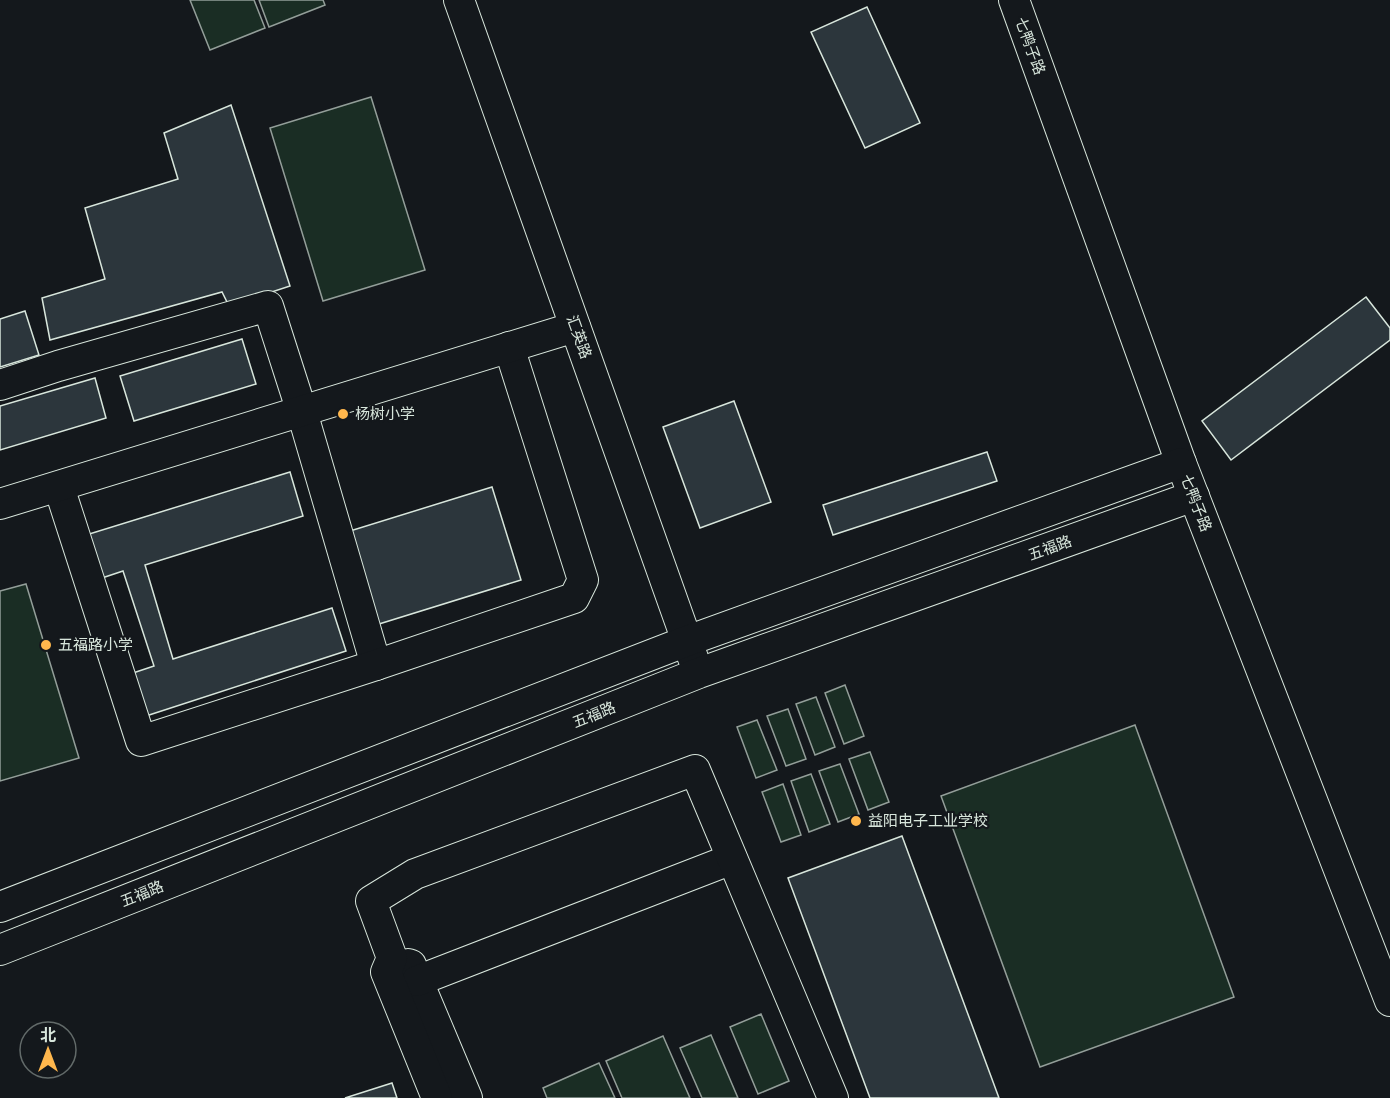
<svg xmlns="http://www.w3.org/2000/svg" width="1390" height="1098" viewBox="0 0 1390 1098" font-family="Raleway,'Noto Sans SC',sans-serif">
<rect width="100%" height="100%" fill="#14181c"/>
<g fill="#1a2d24" stroke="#939e99" stroke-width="1.5">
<polygon points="190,0 254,0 265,28 210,50"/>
<polygon points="259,0 323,0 325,5 269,27"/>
<polygon points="371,97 425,270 323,301 270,128"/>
<polygon points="26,584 79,758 0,781 0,591"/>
<polygon points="845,685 864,736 844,744 825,693"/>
<polygon points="816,697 835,747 815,755 796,704"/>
<polygon points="788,709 806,759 786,766 767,716"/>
<polygon points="757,720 777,770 756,778 737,727"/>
<polygon points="1135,725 1234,997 1040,1067 941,796"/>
<polygon points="870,752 889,802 868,810 849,759"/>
<polygon points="840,764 859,814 838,822 819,771"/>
<polygon points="811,774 830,824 809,832 791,781"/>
<polygon points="783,784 801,835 781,842 762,792"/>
<polygon points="761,1014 789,1081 758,1094 730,1027"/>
<polygon points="711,1035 738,1098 702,1098 680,1048"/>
<polygon points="663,1036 690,1098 622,1098 606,1061"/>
<polygon points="599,1063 615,1098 547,1098 543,1088"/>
</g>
<g fill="#2c363c" stroke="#d8e6dc" stroke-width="1.5">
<polygon points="867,7 920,123 865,148 811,32"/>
<polygon points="231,105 290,286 229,306 222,292 50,340 42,298 105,279 85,208 178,179 164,133"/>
<polygon points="1366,297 1390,328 1390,340 1231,460 1202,421"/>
<polygon points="25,311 39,355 0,367 0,319"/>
<polygon points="242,339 256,384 134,421 120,376"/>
<polygon points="95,378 106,418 0,450 0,406"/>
<polygon points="734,401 771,502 700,528 663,427"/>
<polygon points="987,452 997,481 833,535 823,505"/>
<polygon points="290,472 303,516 145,565 173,659 332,608 346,651 146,716 130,674 154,666 123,571 99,579 86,535"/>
<polygon points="492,487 521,580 379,624 350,531"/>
<polygon points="902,836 999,1098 870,1098 788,878"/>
<polygon points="392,1083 397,1098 345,1098"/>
</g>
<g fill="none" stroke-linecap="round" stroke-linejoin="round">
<defs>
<g id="minor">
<polyline points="459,0 693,658"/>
<polyline points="1014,0 1181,463 1390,1001"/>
<polyline points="0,385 58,366 268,306 302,412 376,665"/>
<polyline points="59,487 141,741 376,665 574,598 583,580 509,347"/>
<polyline points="0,504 575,327"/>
<polyline points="0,907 687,641 1181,463"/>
<polyline points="0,950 699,673 1194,496"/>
<polyline points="408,964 411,965 467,1098"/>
<polyline points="417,981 732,859"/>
<polyline points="437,1098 386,972 392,958 371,901 415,874 695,770 833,1098"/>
</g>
</defs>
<use href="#minor" stroke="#d8e6dc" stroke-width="32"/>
<use href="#minor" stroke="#14181c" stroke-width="30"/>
</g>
<g fill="#ffb74d" stroke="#14181c" stroke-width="2">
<circle cx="343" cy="414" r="6"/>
<circle cx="46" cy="645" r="6"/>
<circle cx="856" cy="821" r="6"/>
</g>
<g text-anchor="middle" stroke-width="4.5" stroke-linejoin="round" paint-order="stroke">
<g font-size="15" fill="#d8e6dc" stroke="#14181c">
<text transform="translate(1030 46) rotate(70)" y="5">七鸭子路</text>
<text transform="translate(579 337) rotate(70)" y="5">汇英路</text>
<text transform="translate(1196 503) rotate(69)" y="5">七鸭子路</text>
<text transform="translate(1050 548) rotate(-20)" y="5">五福路</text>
<text transform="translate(594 715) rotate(-22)" y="5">五福路</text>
<text transform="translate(142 894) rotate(-22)" y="5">五福路</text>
</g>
<g font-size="15" fill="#d8e6dc" stroke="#14181c" text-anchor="start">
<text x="355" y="419">杨树小学</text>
<text x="58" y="650">五福路小学</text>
<text x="868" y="826">益阳电子工业学校</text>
</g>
</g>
<g transform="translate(48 1050)"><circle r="28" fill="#14181c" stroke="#626a69" stroke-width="1.5"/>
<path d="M0-4.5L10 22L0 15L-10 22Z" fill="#ffb74d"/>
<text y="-9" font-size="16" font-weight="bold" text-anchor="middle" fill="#d8e6dc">北</text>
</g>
</svg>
